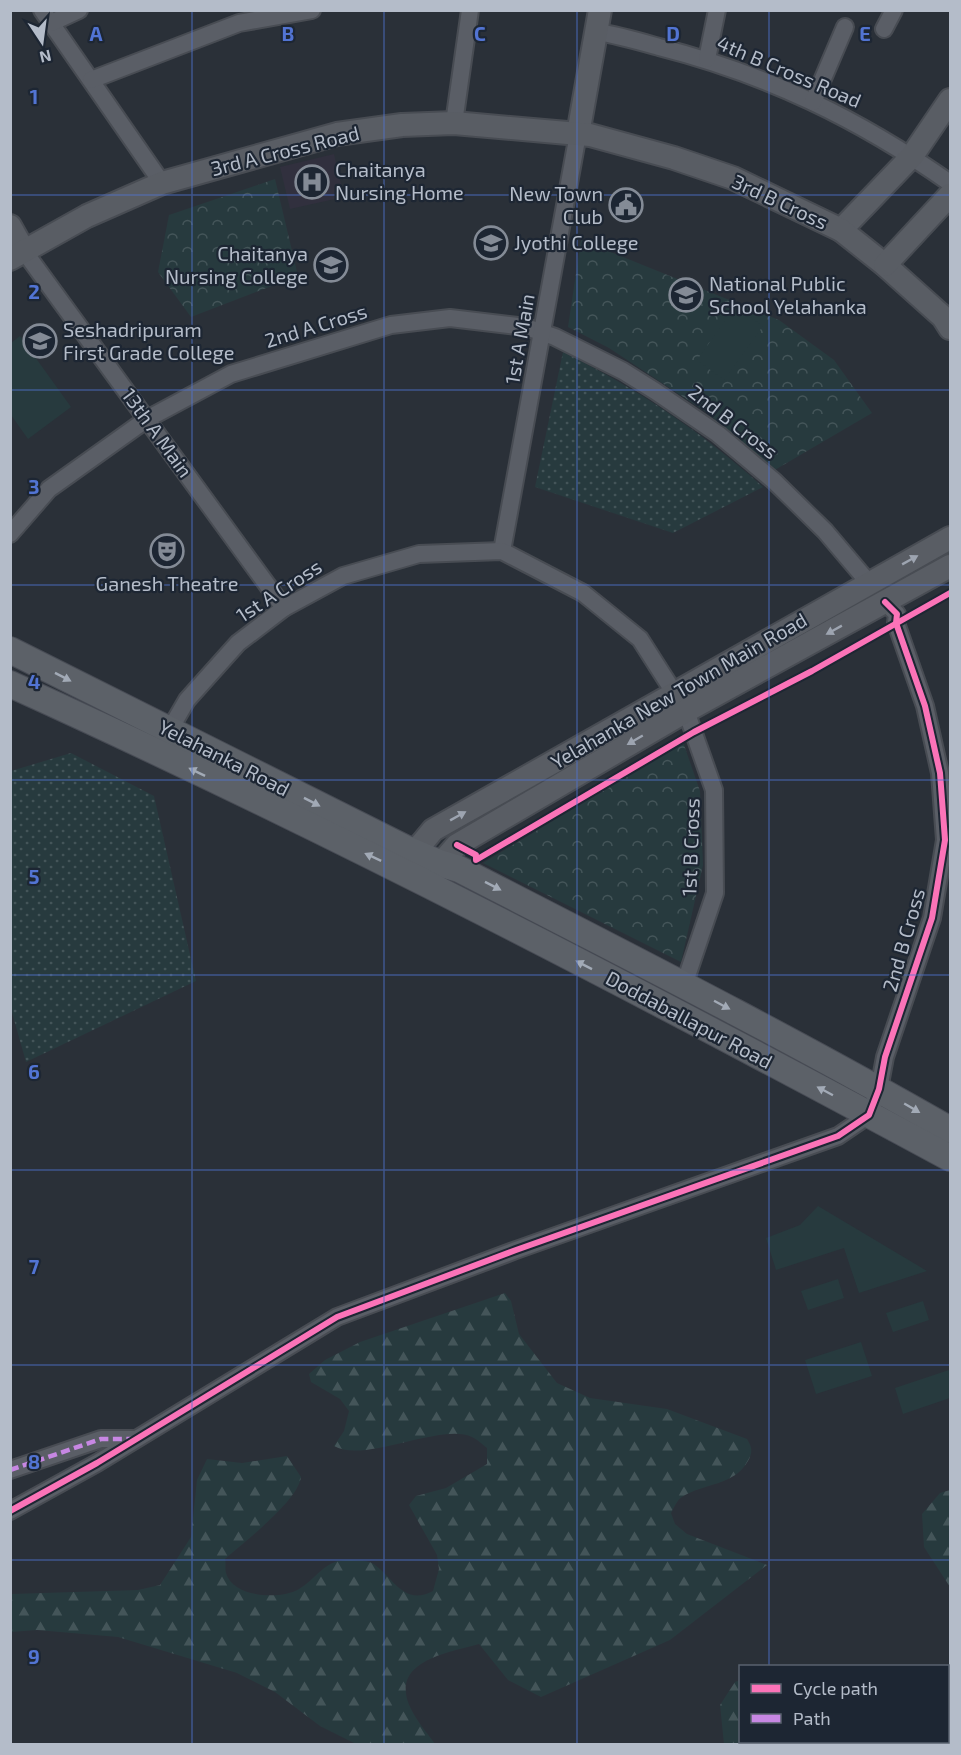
<svg xmlns="http://www.w3.org/2000/svg" width="961" height="1755" viewBox="0 0 961 1755" font-family="'Exo 2',sans-serif">
<defs>
<pattern id="grass-dots" width="8" height="8" patternUnits="userSpaceOnUse" patternTransform="scale(1.5)"><rect width="8" height="8" fill="#273a3e"/><path d="M2 2h.1M6 6h.1" fill="none" stroke="#445559" stroke-width="1.8" stroke-linecap="round"/></pattern>
<pattern id="forest-firs" width="22" height="20" patternUnits="userSpaceOnUse" patternTransform="scale(1.5)"><rect width="22" height="20" fill="#273a3e"/><path d="M5 1l3.5 6h-7zM16 11l3.5 6h-7z" fill="#445559"/></pattern>
<pattern id="park-crowns" width="20" height="18" patternUnits="userSpaceOnUse" patternTransform="scale(1.5)"><rect width="20" height="18" fill="#273a3e"/><path d="M2 6a3 3 0 1 1 6 0M12 15a3 3 0 1 1 6 0" fill="none" stroke="#445559"/></pattern>
</defs>
<rect width="100%" height="100%" fill="#2a3038"/>
<polygon fill="#31303e" points="334,154 344,197 290,209 280,167"/>
<g fill="url(#grass-dots)">
<path d="M563,352C636,388 702,432 763,487L673,533L535,487Z"/>
<polygon points="71,753 154,796 196,981 26,1062 11,1009 11,771"/>
</g>
<g fill="url(#forest-firs)">
<path d="M505,1293L511,1301L519,1334L557,1383L590,1398L667,1409L747,1439C752,1447 753,1452 748,1461C734,1486 704,1483 682,1497C677,1500 674,1508 671,1513L675,1524L687,1534L767,1565L670,1640L541,1697L508,1680L479,1644C446,1653 388,1662 411,1709C417,1721 427,1733 435,1744H356L320,1726L275,1692L237,1673L118,1637L37,1630L11,1632V1594L138,1590L160,1585L191,1537L197,1480L207,1459L242,1463L287,1456L301,1477C298,1501 244,1542 225,1559C226,1563 225,1569 226,1573C233,1598 281,1600 299,1589C316,1579 324,1561 345,1560C352,1560 366,1560 372,1563C393,1576 403,1607 433,1591L439,1569L437,1555L409,1505L416,1496L446,1488L487,1464V1448C483,1445 477,1439 472,1437C442,1422 364,1464 334,1446L344,1431L349,1411L340,1399L311,1382L309,1374L325,1360L360,1342Z"/>
<polygon points="950,1490 950,1587 924,1547 922,1514 940,1493"/>
<polygon points="740,1680 740,1742 845,1742 848,1744 724,1744 720,1705 735,1682"/>
</g>
<g fill="url(#park-crowns)">
<polygon points="275,179 298,276 191,317 158,272 169,215"/>
<polygon points="581,240 779,320 834,360 872,413 773,471 709,414 609,348 568,327"/>
<polygon points="683,742 700,791 703,865 681,962 483,863"/>
</g>
<g fill="#273a3e">
<polygon points="735,307 763,326 724,380 697,360"/>
<polygon points="20,336 71,407 28,439 11,415 11,343"/>
<polygon points="818,1206 927,1271 859,1293 844,1248 776,1270 766,1238 800,1225"/>
<polygon points="838,1279 844,1298 808,1310 801,1291"/>
<polygon points="923,1301 929,1320 893,1332 886,1313"/>
<polygon points="861,1342 872,1376 816,1394 805,1360"/>
<polygon points="949,1370 950,1376 950,1398 903,1414 895,1388"/>
</g>
<g fill="none" stroke-linecap="round" stroke-linejoin="round">
<defs>
<g id="street">
<polyline points="42,10 162,183"/>
<polyline points="51,23 79,10"/>
<polyline points="884,29 894,10"/>
<path d="M597,32C618,35 638,41 659,47C766,74 859,119 950,183"/>
<polyline points="707,59 717,10"/>
<polyline points="91,80 239,23 312,10"/>
<polyline points="813,102 845,27"/>
<polyline points="454,123 470,10"/>
<polyline points="24,251 284,608"/>
<polyline points="10,534 49,489 147,419 231,374 391,325 450,318 526,327 555,337 623,371 655,391 718,434 774,481 825,531 869,583"/>
<polyline points="502,551 578,134"/>
<polyline points="169,731 187,700 238,643 284,608 343,576 419,554 502,551 583,593 640,639 675,694"/>
<polyline points="684,985 715,893 714,790 686,711"/>
<polyline points="10,1470 101,1439 134,1439"/>
<polyline points="10,1511 97,1463 337,1317 516,1250 838,1136 869,1115 879,1089 885,1057 932,918 945,840 940,773 925,706 896,623 897,614 885,602"/>
</g>
<g id="secondary">
<polyline points="578,134 600,10"/>
<polyline points="10,226 24,251"/>
<polyline points="841,230 912,156 950,100"/>
<polyline points="10,259 87,216 162,183 337,134 402,125 454,123 590,135 674,158 733,178 841,230 885,265 943,317 950,328"/>
<polyline points="885,265 950,195"/>
<polyline points="403,866 433,830 950,538"/>
<polyline points="431,875 457,845 686,711 950,566"/>
</g>
<g id="primary">
<path d="M10,650L413,852L439,863L459,869C624,954 790,1038 950,1130"/>
<path d="M10,684C330,829 642,992 950,1158"/>
</g>
</defs>
<use href="#street" stroke="#484c53" stroke-width="20"/>
<use href="#secondary" stroke="#484c53" stroke-width="26"/>
<use href="#primary" stroke="#484c55" stroke-width="28"/>
<use href="#street" stroke="#5a5e66" stroke-width="16"/>
<use href="#secondary" stroke="#595d64" stroke-width="22"/>
<use href="#primary" stroke="#5c6168" stroke-width="26"/>
<polyline stroke="#c787e3" stroke-width="4.5" stroke-dasharray="9 4.5" stroke-linecap="butt" points="10,1470 101,1439 132,1439"/>
<defs>
<g id="cycleway">
<polyline points="457,845 476,855 476,860 694,732 812,671 950,593"/>
<polyline points="10,1511 97,1463 337,1317 516,1250 838,1136 869,1115 879,1089 885,1057 932,918 945,840 940,773 925,706 896,623 897,614 885,602"/>
</g>
</defs>
<use href="#cycleway" stroke="#1d2633" stroke-width="10"/>
<use href="#cycleway" stroke="#fb73b8" stroke-width="6"/>
</g>
<defs><path id="oneway-solid" d="M-6-.8H1V-3.2L6.5 0L1 3.2V.8H-6Z" transform="scale(1.5)"/></defs>
<g fill="#9da4b0">
<use href="#oneway-solid" transform="translate(910 560) rotate(-29)"/>
<use href="#oneway-solid" transform="translate(834 630) rotate(151)"/>
<use href="#oneway-solid" transform="translate(635 740) rotate(150)"/>
<use href="#oneway-solid" transform="translate(458 816) rotate(-29)"/>
</g>
<g fill="#a2aab6">
<use href="#oneway-solid" transform="translate(63 677) rotate(27)"/>
<use href="#oneway-solid" transform="translate(197 772) rotate(-154)"/>
<use href="#oneway-solid" transform="translate(312 802) rotate(27)"/>
<use href="#oneway-solid" transform="translate(373 857) rotate(-155)"/>
<use href="#oneway-solid" transform="translate(493 886) rotate(27)"/>
<use href="#oneway-solid" transform="translate(584 965) rotate(-153)"/>
<use href="#oneway-solid" transform="translate(722 1005) rotate(28)"/>
<use href="#oneway-solid" transform="translate(825 1091) rotate(-152)"/>
<use href="#oneway-solid" transform="translate(912 1108) rotate(30)"/>
</g>
<path fill="none" stroke="#5274d3" stroke-width="1.5" stroke-opacity="0.55" d="M192,10V1744M384,10V1744M577,10V1744M769,10V1666M10,195H950M10,390H950M10,585H950M10,780H950M10,975H950M10,1170H950M10,1365H950M10,1560H950M769,1742V1744"/>
<defs>
<symbol id="hospital-ring" viewBox="-11 -11 22 22"><circle r="9.5" fill="#1d2633" stroke="#848b96" stroke-width="1.5"/><path d="M-5-5h3v3.5h4V-5h3V5h-3V1.5h-4V5h-3Z" fill="#848b96"/></symbol>
<symbol id="civic-ring" viewBox="-11 -11 22 22"><circle r="9.5" fill="#1d2633" stroke="#848b96" stroke-width="1.5"/><path d="M-.6-6.5H3V-4.5H.6V-3L4-1V1h2V6H-6V1h2V-1L-.6-3ZM-1.2 2.5V6h2.4V2.5Z" fill="#848b96"/></symbol>
<symbol id="university-ring" viewBox="-11 -11 22 22"><circle r="9.5" fill="#1d2633" stroke="#848b96" stroke-width="1.5"/><path d="M0-5L7-2L0 1L-7-2ZM-4 1L0 2.5L4 1V4Q0 6-4 4Z" fill="#848b96"/></symbol>
<symbol id="school-ring" viewBox="-11 -11 22 22"><circle r="9.5" fill="#1d2633" stroke="#848b96" stroke-width="1.5"/><path d="M0-5L7-2L0 1L-7-2ZM-4 1L0 2.5L4 1V4Q0 6-4 4Z" fill="#848b96"/></symbol>
<symbol id="theatre-ring" viewBox="-11 -11 22 22"><circle r="9.5" fill="#1d2633" stroke="#848b96" stroke-width="1.5"/><path d="M-5-5.5Q0-4 5-5.5V0Q5 5 0 6Q-5 5-5 0ZM-3.3-2.5H-1v1.5H-3.3ZM1-2.5H3.3v1.5H1ZM-2.8 1Q0 5.5 2.8 1Z" fill="#848b96"/></symbol>
</defs>
<g fill-rule="evenodd">
<use href="#hospital-ring" x="293" y="163" width="38" height="38"/>
<use href="#civic-ring" x="607" y="186" width="38" height="38"/>
<use href="#university-ring" x="472" y="224" width="38" height="38"/>
<use href="#university-ring" x="312" y="246" width="38" height="38"/>
<use href="#school-ring" x="667" y="276" width="38" height="38"/>
<use href="#university-ring" x="21" y="322" width="38" height="38"/>
<use href="#theatre-ring" x="148" y="532" width="38" height="38"/>
</g>
<g text-anchor="middle" stroke-width="4.5" stroke-linejoin="round" paint-order="stroke">
<g font-size="20" fill="#b4bcc9" stroke="#1d2633">
<text transform="translate(789 72) rotate(23)" y="7">4th B Cross Road</text>
<text transform="translate(285 151) rotate(-14)" y="7">3rd A Cross Road</text>
<text transform="translate(780 202) rotate(25)" y="7">3rd B Cross</text>
<text transform="translate(316 326) rotate(-17)" y="7">2nd A Cross</text>
<text transform="translate(520 339) rotate(-80)" y="7">1st A Main</text>
<text transform="translate(733 422) rotate(38)" y="7">2nd B Cross</text>
<text transform="translate(157 433) rotate(54)" y="7">13th A Main</text>
<text transform="translate(279 591) rotate(-33)" y="7">1st A Cross</text>
<text transform="translate(679 691) rotate(-30)" y="7">Yelahanka New Town Main Road</text>
<text transform="translate(224 758) rotate(27)" y="7">Yelahanka Road</text>
<text transform="translate(691 847) rotate(-88)" y="7">1st B Cross</text>
<text transform="translate(904 940) rotate(-74)" y="7">2nd B Cross</text>
<text transform="translate(689 1020) rotate(28)" y="7">Doddaballapur Road</text>
</g>
<g font-size="20" fill="#b4bcc9" stroke="#1d2633" text-anchor="start">
<text x="335" y="177">Chaitanya<tspan x="335" dy="23">Nursing Home</tspan></text>
<text x="603" y="201" text-anchor="end">New Town<tspan x="603" dy="23">Club</tspan></text>
<text x="514" y="250">Jyothi College</text>
<text x="308" y="261" text-anchor="end">Chaitanya<tspan x="308" dy="23">Nursing College</tspan></text>
<text x="709" y="291">National Public<tspan x="709" dy="23">School Yelahanka</tspan></text>
<text x="63" y="337">Seshadripuram<tspan x="63" dy="23">First Grade College</tspan></text>
<text x="167" y="591" text-anchor="middle">Ganesh Theatre</text>
</g>
</g>
<g font-size="20" text-anchor="middle" font-weight="bold" fill="#5274d3" stroke="#1d2633" stroke-width="4.5" stroke-linejoin="round" paint-order="stroke">
<text x="96" y="41">A</text>
<text x="288" y="41">B</text>
<text x="480" y="41">C</text>
<text x="673" y="41">D</text>
<text x="865" y="41">E</text>
<text x="34" y="104">1</text>
<text x="34" y="299">2</text>
<text x="34" y="494">3</text>
<text x="34" y="689">4</text>
<text x="34" y="884">5</text>
<text x="34" y="1079">6</text>
<text x="34" y="1274">7</text>
<text x="34" y="1469">8</text>
<text x="34" y="1664">9</text>
</g>
<rect width="961" height="1755" fill="none" stroke="#b4bcc9" stroke-width="24"/>
<rect x="739" y="1665" width="210" height="78" fill="#1d2633" stroke="#59626f" stroke-width="1.5"/>
<rect x="751" y="1684" width="30" height="9" fill="#fb73b8" stroke="#59626f" stroke-width="1.5"/>
<text x="793" y="1695" font-size="18" fill="#b4bcc9">Cycle path</text>
<rect x="751" y="1714" width="30" height="9" fill="#c787e3" stroke="#59626f" stroke-width="1.5"/>
<text x="793" y="1725" font-size="18" fill="#b4bcc9">Path</text>
<g transform="translate(42 42) rotate(167)" stroke="#1d2633" stroke-width="4.5" paint-order="stroke">
<path d="M0-4.5L10 22L0 15L-10 22Z" fill="#b4bcc9"/>
<text y="-9" font-size="16" font-weight="bold" text-anchor="middle" fill="#b4bcc9">N</text>
</g>
</svg>
